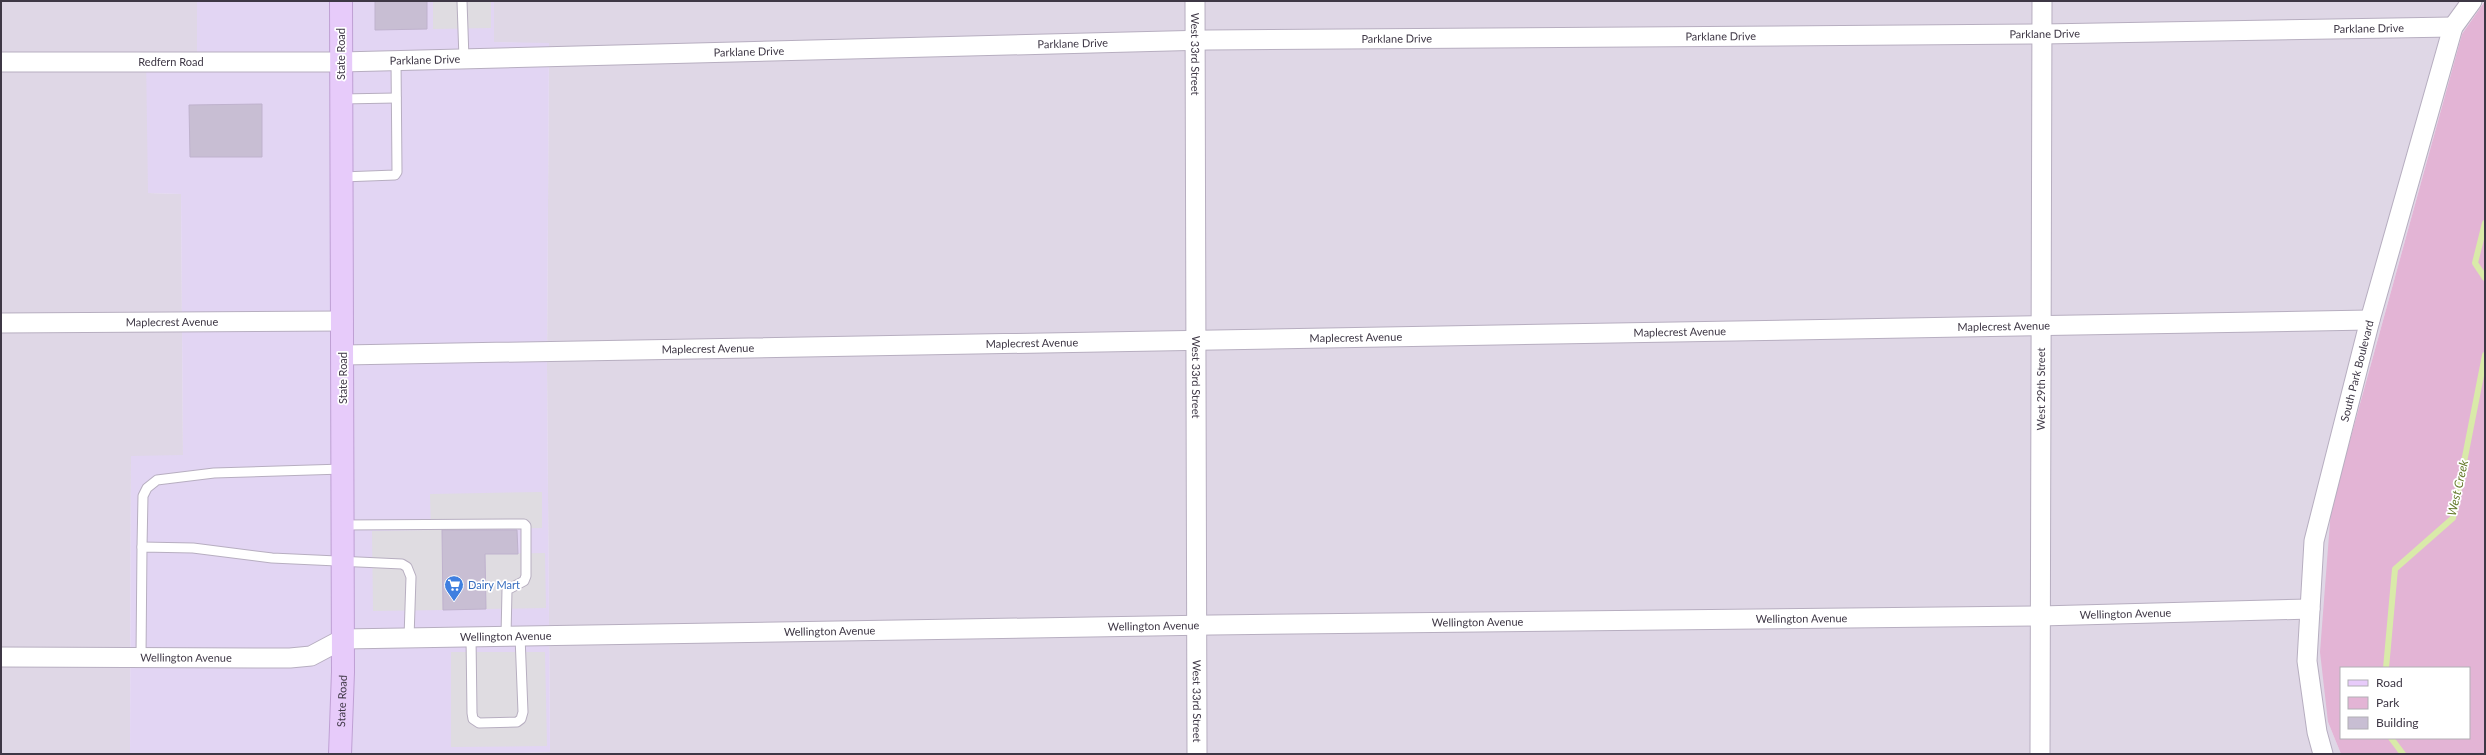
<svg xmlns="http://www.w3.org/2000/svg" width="2486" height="755" viewBox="0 0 2486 755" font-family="Lato,sans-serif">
<rect width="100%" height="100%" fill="#eee8f3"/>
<g fill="#dfd7e6">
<polygon points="1,1 197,1 197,54 148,193 181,194 183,456 131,456 130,754 1,754"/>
<polygon points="494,1 2484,1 2462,34 2331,509 2328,722 2341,754 498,754 550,752 547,366 549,44 494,42"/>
</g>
<polygon fill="#e2d5f3" points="197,1 494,1 494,42 549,43 547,366 550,752 498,754 130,754 131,456 183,455 181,194 148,193 146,54 197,54"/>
<path fill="#e3b4d5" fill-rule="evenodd" d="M2485,1V754H2341L2328,722L2320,652L2331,509L2462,34ZM2341,668H2469V738H2341Z"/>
<g fill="#dfdce1">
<polygon points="433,1 491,1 491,28 433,29"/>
<polygon points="542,492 542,528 442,530 443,610 373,611 372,531 431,530 430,494"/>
<polygon points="545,553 546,608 486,609 485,554"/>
<polygon points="451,652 545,652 547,746 451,747"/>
</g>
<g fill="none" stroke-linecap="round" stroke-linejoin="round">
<g stroke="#d9eaa9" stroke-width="6">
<polyline points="2485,223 2475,263 2485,278"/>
<polyline points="2386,668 2395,569 2453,518 2485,355"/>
<polyline points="2391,738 2403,754"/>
</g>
</g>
<g fill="#c8bed3" stroke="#bfb2cd">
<polygon points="375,1 427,1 427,29 375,30"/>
<polygon points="262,104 262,157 190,157 189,105"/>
<polygon points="442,530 517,530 518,554 485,554 486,609 443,610"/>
</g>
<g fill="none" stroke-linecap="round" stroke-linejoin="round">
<defs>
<g id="service">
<polyline points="462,1 464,59"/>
<polyline points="341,99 396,98"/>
<polyline points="342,177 395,175 397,172 396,60"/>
<polyline points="343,525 524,524 526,526 526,576 524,581 507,590 506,636"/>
<polyline points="142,547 143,496 147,488 157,480 214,473 343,469"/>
<polyline points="471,637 472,713 473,719 479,723 517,722 521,719 523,712 520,636"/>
<polyline points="141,656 142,547 193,548 272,558 402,564 407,567 411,577 409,638"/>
</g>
<g id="minor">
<path id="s1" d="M1195,1L1197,754"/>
<path id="s2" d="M1,62H341L1208,40L2042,34L2453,27"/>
<path id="s3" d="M1,323L343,321"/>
<path id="s4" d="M343,355L2370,320"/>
<path id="s5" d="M1,657L290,658L311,656L343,639L1212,625L2040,616L2310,609"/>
<path id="s6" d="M2040,754L2042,1"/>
<path id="s7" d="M2323,754L2317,732L2307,661L2314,541L2370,320L2453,27L2472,1"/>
</g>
<g id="secondary">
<path id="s8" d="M340,754L343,672L341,1"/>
</g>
</defs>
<use href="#service" stroke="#b7aec0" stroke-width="11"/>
<use href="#minor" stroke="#b7aec0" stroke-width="21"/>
<use href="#secondary" stroke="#bfa0d4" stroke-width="24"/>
<use href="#service" stroke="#fff" stroke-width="9"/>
<use href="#minor" stroke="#fff" stroke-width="19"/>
<use href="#secondary" stroke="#e7cbfa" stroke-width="22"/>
</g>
<defs>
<symbol id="supermarket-pin" viewBox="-11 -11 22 30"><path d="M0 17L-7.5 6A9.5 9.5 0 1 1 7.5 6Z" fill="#3f7fe0" stroke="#fff"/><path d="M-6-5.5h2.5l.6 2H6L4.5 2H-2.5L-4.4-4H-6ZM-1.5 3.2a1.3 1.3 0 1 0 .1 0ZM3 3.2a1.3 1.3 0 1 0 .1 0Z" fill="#fff"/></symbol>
</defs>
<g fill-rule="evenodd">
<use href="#supermarket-pin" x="443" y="574" width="22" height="30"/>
</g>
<g text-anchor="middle" stroke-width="3.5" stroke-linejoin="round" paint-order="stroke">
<g font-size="11" fill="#3e3745" stroke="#fff">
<text dy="4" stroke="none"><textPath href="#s2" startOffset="2368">Parklane Drive</textPath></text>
<text dy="4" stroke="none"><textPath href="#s2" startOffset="2044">Parklane Drive</textPath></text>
<text dy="4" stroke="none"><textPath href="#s2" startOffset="1720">Parklane Drive</textPath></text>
<text dy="4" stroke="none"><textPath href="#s2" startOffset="1396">Parklane Drive</textPath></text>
<text dy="4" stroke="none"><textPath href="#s2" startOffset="1072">Parklane Drive</textPath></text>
<text dy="4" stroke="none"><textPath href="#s2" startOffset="748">Parklane Drive</textPath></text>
<text transform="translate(341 54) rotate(-90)" y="4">State Road</text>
<text dy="4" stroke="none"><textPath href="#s1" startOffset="53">West 33rd Street</textPath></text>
<text dy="4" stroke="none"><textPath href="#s2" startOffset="424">Parklane Drive</textPath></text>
<text dy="4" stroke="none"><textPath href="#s2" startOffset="170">Redfern Road</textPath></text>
<text dy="4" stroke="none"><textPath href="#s3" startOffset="171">Maplecrest Avenue</textPath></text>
<text dy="4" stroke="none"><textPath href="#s4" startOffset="1661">Maplecrest Avenue</textPath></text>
<text dy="4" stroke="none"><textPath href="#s4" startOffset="1337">Maplecrest Avenue</textPath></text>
<text dy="4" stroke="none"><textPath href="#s4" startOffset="1013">Maplecrest Avenue</textPath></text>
<text dy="4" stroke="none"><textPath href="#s4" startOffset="689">Maplecrest Avenue</textPath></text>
<text dy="4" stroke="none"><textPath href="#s4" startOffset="365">Maplecrest Avenue</textPath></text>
<text dy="4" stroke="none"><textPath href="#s7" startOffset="390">South Park Boulevard</textPath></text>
<text dy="4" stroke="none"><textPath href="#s1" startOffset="376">West 33rd Street</textPath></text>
<text transform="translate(343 378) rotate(-90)" y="4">State Road</text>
<text dy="4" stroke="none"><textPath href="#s6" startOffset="365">West 29th Street</textPath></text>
<text dy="4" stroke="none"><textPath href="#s5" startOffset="2129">Wellington Avenue</textPath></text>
<text dy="4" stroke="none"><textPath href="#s5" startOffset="1805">Wellington Avenue</textPath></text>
<text dy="4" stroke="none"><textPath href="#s5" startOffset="1481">Wellington Avenue</textPath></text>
<text dy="4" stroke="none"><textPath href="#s5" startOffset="1157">Wellington Avenue</textPath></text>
<text dy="4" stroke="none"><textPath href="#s5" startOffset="833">Wellington Avenue</textPath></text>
<text dy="4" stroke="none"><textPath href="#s5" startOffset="509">Wellington Avenue</textPath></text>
<text dy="4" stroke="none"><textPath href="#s5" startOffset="185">Wellington Avenue</textPath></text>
<text dy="4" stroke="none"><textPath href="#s1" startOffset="700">West 33rd Street</textPath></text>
<text dy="4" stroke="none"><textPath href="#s8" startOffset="53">State Road</textPath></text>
</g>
<g font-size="11" fill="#366cbe" stroke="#fff" text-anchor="start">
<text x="468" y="589">Dairy Mart</text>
</g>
<g font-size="12" font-style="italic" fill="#667b2d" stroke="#fff">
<text transform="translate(2458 488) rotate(-77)" y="4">West Creek</text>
</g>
</g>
<rect width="2486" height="755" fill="none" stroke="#3e3745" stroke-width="4"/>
<rect x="2340" y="667" width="130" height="72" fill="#ffffff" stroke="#b2afb5"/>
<rect x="2348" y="680" width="20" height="6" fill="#e7cbfa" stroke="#b2afb5"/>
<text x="2376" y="687" font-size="12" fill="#3e3745">Road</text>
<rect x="2348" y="697" width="20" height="12" fill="#e3b4d5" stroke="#b2afb5"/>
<text x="2376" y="707" font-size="12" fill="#3e3745">Park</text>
<rect x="2348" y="717" width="20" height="12" fill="#c8bed3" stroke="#b2afb5"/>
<text x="2376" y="727" font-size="12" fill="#3e3745">Building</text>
</svg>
